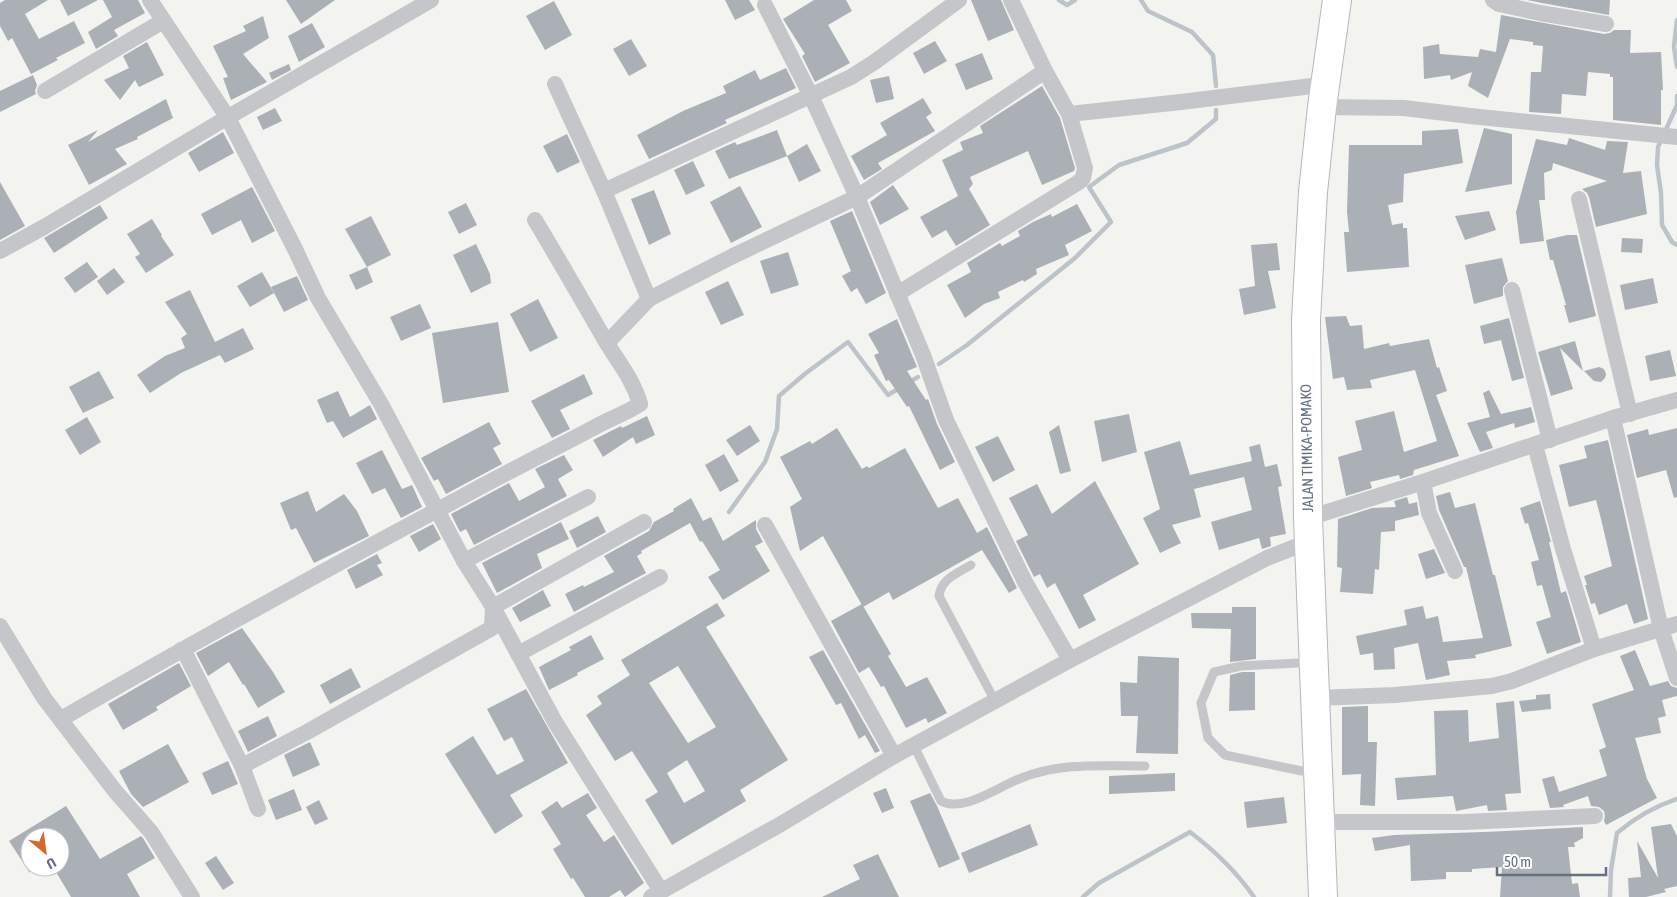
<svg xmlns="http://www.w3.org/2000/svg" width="1677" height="897" viewBox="0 0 1677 897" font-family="'Asap Condensed',sans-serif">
<rect width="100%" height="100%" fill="#f3f4f0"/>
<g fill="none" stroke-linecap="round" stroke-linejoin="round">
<g stroke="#bcc4c9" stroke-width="4.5">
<polyline points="1059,0 1067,5 1075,0"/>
<polyline points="1141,0 1148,11 1192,32 1213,55 1216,86"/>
<polyline points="1677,20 1674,47 1677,67"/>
<polyline points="1677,96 1677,105 1658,147 1657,165 1661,193 1662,225 1672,242 1677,245"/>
<polyline points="939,364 967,345 1075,258 1111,222 1089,187 1119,165 1187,143 1216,119 1216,110"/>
<polyline points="908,383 918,377"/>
<polyline points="729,512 765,462 777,429 779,396 806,373 848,342 888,395 901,387"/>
<path d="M1083,897L1099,883L1190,832C1215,851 1236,871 1254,897"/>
<path d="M1610,897L1611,870L1617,833C1636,817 1653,807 1677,799"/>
</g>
</g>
<g fill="#aab0b6" fill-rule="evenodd">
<polygon points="5,0 48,0 25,14 39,39 74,21 85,43 56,58 58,60 31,74 12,38 8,41 0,26 0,3"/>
<polygon points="60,0 98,0 68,16"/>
<polygon points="103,0 138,0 145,13 114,30 118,36 96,49 88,32 112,17"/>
<polygon points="286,0 335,0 301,24"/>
<polygon points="725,0 749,0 755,10 735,20"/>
<polygon points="814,0 846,0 852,11 828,25 850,63 815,82 802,56 805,54 783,19"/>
<polygon points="971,0 1001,0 1014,30 988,41"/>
<polygon points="1527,0 1610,0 1609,15 1542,3"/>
<polygon points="554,1 572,35 545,50 526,16"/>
<polygon points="1501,15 1604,34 1610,33 1614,30 1631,30 1630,53 1661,52 1663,90 1661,90 1661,125 1613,120 1613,77 1610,77 1610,74 1588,72 1586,96 1562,94 1561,114 1529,112 1531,72 1541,72 1543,46 1533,45 1533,42 1510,39 1488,98 1468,86 1472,72 1451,80 1450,75 1424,79 1423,47 1439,44 1440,54 1478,57 1480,49 1496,52"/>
<polygon points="263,16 269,38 243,54 267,82 231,100 223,78 228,77 213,46 246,31 243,26"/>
<polygon points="312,23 325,47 299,62 288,36"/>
<polygon points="631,39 647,66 629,76 613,49"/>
<polygon points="935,41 947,61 924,74 913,53"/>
<polygon points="147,42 164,75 139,87 135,80 120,100 104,80 129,68 123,56"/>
<polygon points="982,53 993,79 966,90 955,64"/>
<polygon points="289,64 291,70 272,80 269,73"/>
<polygon points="786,68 796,88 725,120 727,123 649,159 637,135 683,111 726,93 723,86 755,70 760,80"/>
<polygon points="33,75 37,85 35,91 36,94 0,112 0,91"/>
<polygon points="889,76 894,99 876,103 870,80"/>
<polygon points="1042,86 1060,118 1075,168 1074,171 1042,185 1028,151 970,177 973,184 969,189 990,225 956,246 946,230 932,238 920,217 958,196 942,160 963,150 960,142 983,133 980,126"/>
<polygon points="923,98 932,113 926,117 935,131 878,163 882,169 864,180 851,156 887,135 880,123"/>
<polygon points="166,99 173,118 137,137 138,139 115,149 127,164 89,185 68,145 98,130 88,142"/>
<polygon points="275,108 282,121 263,130 257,117"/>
<polygon points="1484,128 1512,134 1512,184 1465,192"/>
<polygon points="1458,129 1463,163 1404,174 1403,202 1388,205 1392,225 1403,223 1403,228 1407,228 1409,267 1347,272 1344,232 1349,232 1347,212 1349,145 1422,145 1422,131"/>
<polygon points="777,130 787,156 729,179 715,151 735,142 737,145"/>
<polygon points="223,132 234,153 199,172 188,153"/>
<polygon points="567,134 580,162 557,173 543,146"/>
<polygon points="1569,138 1605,150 1607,141 1628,142 1623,173 1641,171 1647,214 1596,227 1589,197 1587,193 1582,189 1607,181 1553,163 1552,170 1544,173 1545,200 1539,200 1544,241 1520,244 1516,212 1536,139 1567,145"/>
<polygon points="807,144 821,171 799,182 787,156"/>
<polygon points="693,161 705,186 686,195 674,170"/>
<polygon points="0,182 25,226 0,240"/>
<polygon points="893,185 909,209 880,225 870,202"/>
<polygon points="740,186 762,227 731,243 710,202"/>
<polygon points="252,187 275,231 252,243 241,220 212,235 201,214"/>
<polygon points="654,190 671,234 649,245 631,199"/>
<polygon points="466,203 477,225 459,234 448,212"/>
<polygon points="1077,204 1092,231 1065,245 1069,255 1036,269 1037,274 1024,282 1023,280 998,292 1000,298 984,304 965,318 947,285 971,272 967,263 1000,243 1002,246 1020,236 1018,231 1033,222 1051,214 1052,217"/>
<polygon points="100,205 108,218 54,253 44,238"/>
<polygon points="852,211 886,293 866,304 857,288 851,292 842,276 851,271 830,221"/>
<polygon points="1489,211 1496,230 1465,240 1455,216"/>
<polygon points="371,216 391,255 367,267 345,229"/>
<polygon points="152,219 162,235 161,236 174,255 146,273 135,257 140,254 127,234"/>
<polygon points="1567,235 1577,235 1596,316 1569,323 1564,305 1566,305 1553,260 1550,260 1546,240"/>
<polygon points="1622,238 1643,239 1642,253 1621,252"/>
<polygon points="1277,243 1280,270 1268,271 1276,308 1244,315 1239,289 1255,286 1251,245"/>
<polygon points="476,244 490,274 491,283 471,293 453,255"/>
<polygon points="788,252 799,285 771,294 760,261"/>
<polygon points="1502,258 1508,281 1503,287 1503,296 1474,304 1465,265"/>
<polygon points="87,262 98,277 75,293 64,278"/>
<polygon points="367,267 373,282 356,290 349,275"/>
<polygon points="114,268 125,282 107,295 97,281"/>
<polygon points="262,272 274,293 250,307 237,286"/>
<polygon points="297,276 308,300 284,312 271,287"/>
<polygon points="1653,278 1658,303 1625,310 1620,285"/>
<polygon points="728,281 744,315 721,325 705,292"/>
<polygon points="190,290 215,342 243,328 254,349 225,363 220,355 181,373 150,393 137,375 165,356 185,348 181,338 187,334 165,302"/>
<polygon points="538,299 558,338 530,352 510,314"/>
<polygon points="420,304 431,328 401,341 390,317"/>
<polygon points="1346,316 1350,326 1362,325 1364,349 1389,343 1390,346 1429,339 1437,368 1439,367 1447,391 1436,395 1459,456 1414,470 1413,475 1400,479 1399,475 1370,482 1372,488 1346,496 1338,457 1362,450 1355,421 1394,411 1404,452 1437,441 1415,370 1370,380 1372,388 1347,390 1344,377 1333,379 1325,317"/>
<polygon points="1509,318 1524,378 1512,381 1501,340 1484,344 1480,326"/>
<polygon points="897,319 917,367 907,371 926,400 928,399 937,424 955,462 940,470 909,406 907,407 889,380 886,381 874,355 879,353 868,334"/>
<polygon points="498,322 509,392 443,403 432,333"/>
<polygon points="1575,341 1583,371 1560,348 1573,389 1551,396 1538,352"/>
<polygon points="1670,350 1676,376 1650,381 1645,356"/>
<polygon points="1599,367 1604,369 1606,374 1605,378 1601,382 1594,381 1584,371"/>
<polygon points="99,371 114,398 83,413 69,387"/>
<polygon points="584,374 593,394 560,410 570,429 552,438 531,401"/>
<polygon points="1489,390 1501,414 1531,407 1535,422 1515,428 1514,423 1486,432 1493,448 1480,452 1467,423 1490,417 1483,393"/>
<polygon points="338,391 350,417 370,405 377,419 343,438 333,421 327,423 317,400"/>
<polygon points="1129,414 1137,452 1102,462 1094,421"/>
<polygon points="647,416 655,435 636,444 633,437 603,457 593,440 621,426 622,428"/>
<polygon points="87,417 101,442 80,455 65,430"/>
<polygon points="489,422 501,444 493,448 502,464 446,494 438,479 434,481 421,458"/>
<polygon points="750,425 760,441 737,456 726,440"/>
<polygon points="1059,425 1071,471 1060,474 1049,432"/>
<polygon points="837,428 862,469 867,466 869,468 905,448 938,508 958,498 977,533 987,527 1017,588 1009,593 982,550 893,600 889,592 863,607 823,536 800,551 790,507 802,499 780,457 810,441 812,444"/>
<polygon points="1677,428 1677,497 1674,498 1666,470 1637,478 1627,435 1648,429 1649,435"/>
<polygon points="998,436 1015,470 993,482 975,447"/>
<polygon points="1608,440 1648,619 1634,624 1627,604 1599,615 1595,603 1591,604 1585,585 1587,585 1584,576 1612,566 1601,519 1596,500 1569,507 1559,465 1587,458 1584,446"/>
<polygon points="1180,441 1190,475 1252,461 1249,447 1260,444 1265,467 1277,464 1282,486 1278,487 1286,534 1270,537 1271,546 1262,549 1259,538 1219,550 1211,522 1252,510 1244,477 1194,489 1201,517 1172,525 1181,543 1160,553 1143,518 1160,509 1144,452"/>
<polygon points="382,450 402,489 412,485 422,507 401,518 385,488 372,494 356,463"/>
<polygon points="724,454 739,481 720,492 705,465"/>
<polygon points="564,455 573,470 558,479 567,496 474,545 466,529 460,532 451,514 509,483 519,501 545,487 535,469"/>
<polygon points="1095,481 1139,564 1083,595 1096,620 1079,629 1055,583 1047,588 1040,574 1034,577 1016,541 1028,535 1009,498 1037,484 1052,514"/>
<polygon points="308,491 316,512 344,494 357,511 369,536 314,563 296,528 291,530 280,503"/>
<polygon points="1450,492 1455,508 1475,503 1493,575 1495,575 1512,646 1475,655 1476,658 1447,661 1450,675 1426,680 1418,643 1394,648 1395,669 1374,670 1373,653 1360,655 1356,636 1407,625 1404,610 1423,606 1426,619 1438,616 1443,642 1483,638 1466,567 1464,567 1439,510 1436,496"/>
<polygon points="1407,497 1409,504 1417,502 1419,515 1395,521 1395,531 1381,532 1379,570 1375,569 1373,594 1340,592 1342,568 1337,567 1338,519 1372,508 1396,507 1394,501"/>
<polygon points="691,498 703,521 711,517 723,541 756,520 756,529 763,542 755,546 770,571 723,600 708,577 720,570 702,541 700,542 690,523 641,551 642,553 637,556 646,573 574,612 565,594 583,585 584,587 614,572 604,556 649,531 654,522 674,511 673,509"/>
<polygon points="1540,501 1551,542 1549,542 1561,593 1566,591 1581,642 1547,654 1536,622 1551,617 1542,585 1537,586 1531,562 1539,560 1528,523 1525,524 1520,508"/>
<polygon points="598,516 606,532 577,548 569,531"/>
<polygon points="561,522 569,539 537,554 542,568 497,593 482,563"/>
<polygon points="433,524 441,539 419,552 410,536"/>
<polygon points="1434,549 1445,573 1426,579 1418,554"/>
<polygon points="377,554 382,563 377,565 383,575 356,589 347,570"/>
<polygon points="543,590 551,606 520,622 512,608"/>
<path d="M717,603L725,616L706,627L788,760L740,790L746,801L672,845L645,800L658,792L632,751L615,761L586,715L602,704L597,696L630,675L621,660ZM678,666L716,727L688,743L649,683ZM687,760L705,791L684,803L667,773Z"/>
<polygon points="862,604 891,654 888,656 906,687 927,677 947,713 928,723 926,718 906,728 884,686 881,687 869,667 859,673 831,621"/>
<polygon points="1232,607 1256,607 1256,659 1230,662 1231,629 1192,628 1191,613 1232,613"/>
<polygon points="242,628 273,672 285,692 258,708 244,684 243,685 229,662 208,676 196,653"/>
<polygon points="591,635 604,659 577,673 578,675 549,690 539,667 571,650 569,647"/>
<polygon points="823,650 880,751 875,753 865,735 859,739 841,703 836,705 809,657"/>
<polygon points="1635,650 1650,686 1668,681 1671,686 1677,688 1677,696 1662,700 1666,716 1658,718 1661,733 1635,738 1647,779 1657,798 1606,825 1604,821 1605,816 1604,811 1599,807 1591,806 1588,796 1563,805 1564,807 1550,808 1542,779 1554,776 1559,792 1607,776 1599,750 1606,747 1592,704 1634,690 1620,656"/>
<polygon points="1138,656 1179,658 1178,754 1136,753 1138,716 1121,716 1120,682 1137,683"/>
<polygon points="179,663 191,686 156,707 158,710 123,730 108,704"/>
<polygon points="351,668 361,687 330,704 320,685"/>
<polygon points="1242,672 1255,672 1255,710 1229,711 1230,675"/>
<polygon points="526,689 568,763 510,795 523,816 495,834 445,754 473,736 497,775 524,761 512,737 504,741 487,709"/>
<polygon points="1550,694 1551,709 1522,712 1519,701 1536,699 1536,695"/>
<polygon points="1514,701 1521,793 1505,794 1507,810 1488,811 1487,805 1456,811 1453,796 1397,800 1395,778 1436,775 1434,711 1468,710 1469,742 1499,738 1496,703"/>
<polygon points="1368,706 1368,742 1377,742 1375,806 1360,805 1361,774 1342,775 1342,707"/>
<polygon points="268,716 277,736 248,752 238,731"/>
<polygon points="310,742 320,765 293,777 284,755"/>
<polygon points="168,744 189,782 143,807 131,794 119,771"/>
<polygon points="228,761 238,784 212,795 202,773"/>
<polygon points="1175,773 1175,791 1109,794 1109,776"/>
<polygon points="886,788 894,808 882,813 873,793"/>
<polygon points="294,789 302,810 276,820 268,800"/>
<polygon points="588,793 597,808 586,815 604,842 614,835 644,883 625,897 620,890 609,897 585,897 573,878 571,879 553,849 561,844 541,812 557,801 562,808"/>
<polygon points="930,793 937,806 960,859 939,868 910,801"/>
<polygon points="1284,797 1287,823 1247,828 1244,802"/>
<polygon points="319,800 328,819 315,825 306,807"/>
<polygon points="66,806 100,859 141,836 143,838 155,858 127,874 140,897 71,897 53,867 60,867 60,837 30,837 30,873 9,841"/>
<polygon points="1030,824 1038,845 969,873 961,853"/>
<polygon points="1671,824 1677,836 1677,886 1664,889 1666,892 1646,897 1629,897 1628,878 1641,877 1637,841 1658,878 1651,827"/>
<polygon points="1583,827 1583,838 1574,843 1575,847 1568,847 1572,884 1578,883 1580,897 1500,897 1502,867 1472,869 1472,872 1446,872 1446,879 1411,881 1410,845 1375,851 1372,838 1394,835 1484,832"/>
<polygon points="878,854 899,897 822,897 860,879 853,865"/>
<polygon points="216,856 234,883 223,890 205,863"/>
</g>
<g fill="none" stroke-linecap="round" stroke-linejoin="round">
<defs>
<polyline id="trunk" points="1323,897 1308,518 1306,320 1313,192 1322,107 1337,0"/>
</defs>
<use href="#trunk" stroke="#b4b6ba" stroke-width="30"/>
<g stroke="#c4c6ca" stroke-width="9">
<path d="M971,565C956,574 941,579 939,596L995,701"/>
<polyline points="1298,663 1241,666 1214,672 1201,703 1208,738 1225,755 1302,771"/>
<path d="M914,746L941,801C963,813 998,787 1019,779C1059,762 1103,766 1145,766"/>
</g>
<g stroke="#c4c6ca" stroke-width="16">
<polyline points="150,0 228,118 295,249 318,298 381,404 464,561 493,607 555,722 661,891"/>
<polyline points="1011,0 1045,71 1069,114 1181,102 1312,86"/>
<polyline points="1493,0 1499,4 1540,13 1606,24"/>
<polyline points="765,5 811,96 857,197 923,355 946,420 1025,582 1070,660"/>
<polyline points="555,84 604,191 649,299"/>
<polyline points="45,91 163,21"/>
<polyline points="1322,107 1404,108 1470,116 1677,137"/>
<polyline points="604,191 851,77 876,61 959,0"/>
<polyline points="1579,199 1630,414"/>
<polyline points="0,251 44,227 218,123 431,0"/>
<polyline points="1512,290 1550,440"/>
<polyline points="897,294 1079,182 1083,178 1085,168 1069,114"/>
<polyline points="607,343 649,299 733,256 857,197 1045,71"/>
<polyline points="1613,418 1661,629 1677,678"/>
<polyline points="1535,445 1563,549 1594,649"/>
<polyline points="1423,482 1429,513 1455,571"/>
<polyline points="1308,518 1423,482 1613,418 1677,400"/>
<polyline points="765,525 894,756"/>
<polyline points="464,561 588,497"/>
<polyline points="0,626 44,698 115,791 151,832 192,897"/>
<polyline points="181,650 186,655 242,766 258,809"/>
<polyline points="518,654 660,577"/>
<polyline points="1316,698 1395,695 1492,686 1512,681 1594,649 1677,624"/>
<path d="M61,719C193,643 326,569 460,498C505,473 552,450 597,426C611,418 627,413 640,404C633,379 618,362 605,340C582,300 559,260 535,220"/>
<polyline points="242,766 307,732 492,628 493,607 644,522"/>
<polyline points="1320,822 1464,822 1595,816"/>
<polyline points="651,897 781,824 894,756 1070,660 1267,558 1295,547"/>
</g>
<use href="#trunk" stroke="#fff" stroke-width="28"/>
</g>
<g text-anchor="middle" stroke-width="5" stroke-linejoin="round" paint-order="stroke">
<g font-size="15" fill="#647080" stroke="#fff">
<text transform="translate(1307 448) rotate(-91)" y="5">JALAN TIMIKA-POMAKO</text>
</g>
</g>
<g transform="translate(45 852) rotate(151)"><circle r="24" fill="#ffffff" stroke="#c1c6cc"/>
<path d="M0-4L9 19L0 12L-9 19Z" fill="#da672a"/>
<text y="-8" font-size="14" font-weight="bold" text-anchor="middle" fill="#647080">U</text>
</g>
<path d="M1497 867v8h109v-8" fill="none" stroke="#647080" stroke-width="2.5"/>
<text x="1504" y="867" font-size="15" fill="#647080" stroke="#ffffff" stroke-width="4" paint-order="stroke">50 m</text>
</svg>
